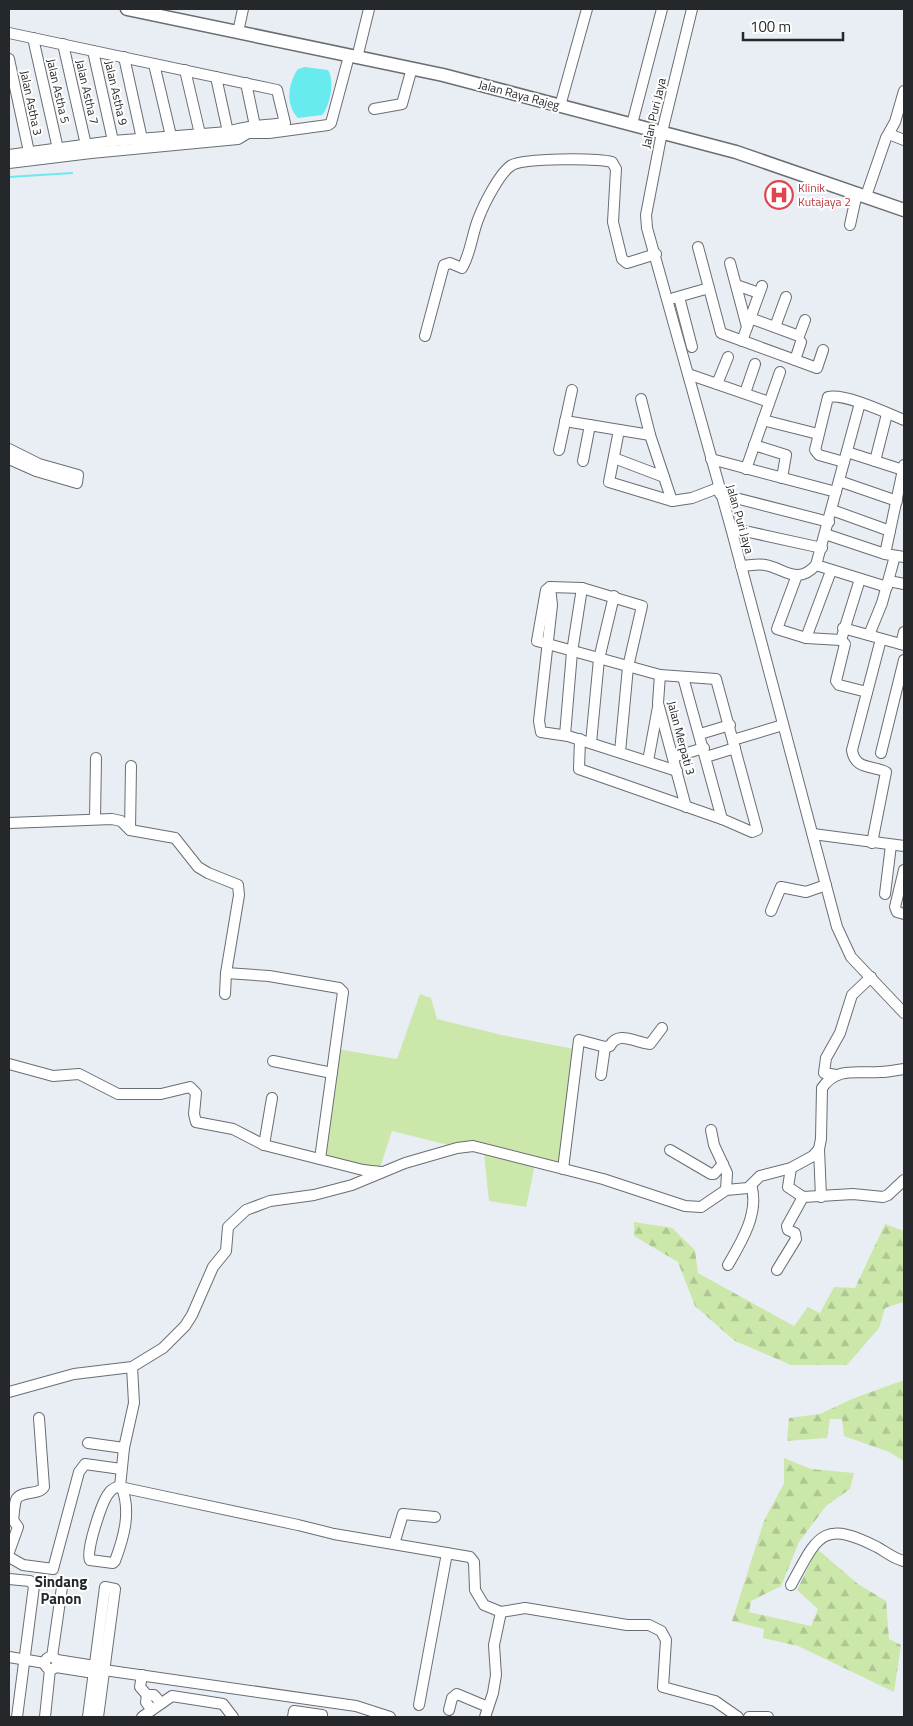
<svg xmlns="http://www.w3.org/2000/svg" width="913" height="1726" viewBox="0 0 913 1726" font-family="'Titillium Web',sans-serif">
<defs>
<pattern id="forest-firs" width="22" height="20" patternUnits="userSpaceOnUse" patternTransform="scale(1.25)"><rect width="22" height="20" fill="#cbe8aa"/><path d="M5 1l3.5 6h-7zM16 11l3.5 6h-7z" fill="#aec792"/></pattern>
</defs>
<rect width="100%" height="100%" fill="#e9eef4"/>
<polygon fill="#cbe8aa" points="420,994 431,998 437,1019 502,1035 574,1049 566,1118 557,1166 536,1160 526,1207 489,1201 484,1154 392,1131 380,1168 322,1158 337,1049 397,1059"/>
<g fill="url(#forest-firs)">
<polygon points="634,1222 672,1228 695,1250 698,1273 794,1326 808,1307 820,1313 834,1287 855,1288 885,1224 904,1231 904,1302 885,1308 879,1328 847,1365 791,1365 735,1341 695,1306 678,1262 634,1236"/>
<polygon points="904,1380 904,1461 889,1452 844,1436 842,1419 830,1419 827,1438 787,1441 789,1418 820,1414 852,1399"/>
<polygon points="784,1458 811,1469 854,1473 850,1489 826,1506 799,1542 781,1586 751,1601 749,1612 811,1626 818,1609 797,1590 817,1549 858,1584 886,1601 889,1639 901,1645 894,1692 798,1646 763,1638 764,1629 732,1621 764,1521 784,1483"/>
</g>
<path fill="#68ebee" d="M305,67L328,70C335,81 330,106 322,115L298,118C285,105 288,83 298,69Z"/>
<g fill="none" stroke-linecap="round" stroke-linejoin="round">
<polyline stroke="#68ebee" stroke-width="2" points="9,177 72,173"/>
<defs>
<g id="minor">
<polyline points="692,9 662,132 646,215 647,228 731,528 837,927 851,957 904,1013"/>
<polyline points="238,32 243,9"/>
<path d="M9,33L277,90L285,123C265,126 247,125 228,132L113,141L9,155"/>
<polyline points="33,38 58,149"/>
<polyline points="63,44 86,145"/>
<polyline points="93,51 113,141"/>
<polyline points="124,57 142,139"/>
<polyline points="357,58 369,9"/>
<polyline points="9,59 29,152"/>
<polyline points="154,64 171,136"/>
<polyline points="185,70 200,134"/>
<polyline points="216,77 228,132"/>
<polyline points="246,83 255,126"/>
<polyline points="560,106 587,9"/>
<polyline points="374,109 402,104 412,68"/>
<polyline points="632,124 662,9"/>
<polyline points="889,134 904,140"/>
<polyline points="9,163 91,153 238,139 248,133 269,133 328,125 331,123 349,56"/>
<polyline points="866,196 886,138 895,122 904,91"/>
<polyline points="850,225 857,193"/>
<polyline points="698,247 721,333 817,368 823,350"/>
<polyline points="730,263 747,327"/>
<polyline points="736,285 759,293"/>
<polyline points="679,297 692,347"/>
<polyline points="674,298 709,288"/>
<polyline points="750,318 799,336 805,320"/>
<polyline points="775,327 786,297"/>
<path d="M425,336L444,265L450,263L462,268C471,253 472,233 479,217C484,204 500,172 512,165C526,158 596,158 612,162L616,169L613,222L622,259L627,263L656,254"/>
<polyline points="742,341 762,286"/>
<polyline points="795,360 801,342"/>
<polyline points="688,374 769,402"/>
<polyline points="717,384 728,357"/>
<polyline points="745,393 755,364"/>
<polyline points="641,399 650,435 672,501"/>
<polyline points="763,420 818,434"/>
<polyline points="565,421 650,435"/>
<polyline points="619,430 609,482 672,501 692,498 718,488"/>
<polyline points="754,445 786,455 782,478"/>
<polyline points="9,449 39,464 78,475 77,483 36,471 9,459"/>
<polyline points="559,450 572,390"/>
<polyline points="847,452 903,470"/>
<polyline points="614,458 664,477"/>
<polyline points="711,459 836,492"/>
<polyline points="583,461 590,425"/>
<polyline points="875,461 887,414"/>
<path d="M844,462L819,455L815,450L828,397C845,393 887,413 904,420"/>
<polyline points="746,469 780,372"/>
<polyline points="839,481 897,501"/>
<polyline points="720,494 829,522"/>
<polyline points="832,510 890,531"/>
<polyline points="731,528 822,548"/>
<polyline points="825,534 885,554 904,557"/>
<polyline points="885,554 904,465"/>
<polyline points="816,565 887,587"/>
<path d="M741,566C748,566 758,563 765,565C784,568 797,586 816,565L860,403"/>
<polyline points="797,575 777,629 806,638 841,640"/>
<polyline points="860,579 841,640 845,644 836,681 839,685 867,692"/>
<polyline points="889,581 904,584"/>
<polyline points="550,587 546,590 537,641 660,675 716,679 757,830 752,832 722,819 579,769 580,739"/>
<polyline points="550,587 552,605 539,721 541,732 568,736 677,771"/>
<polyline points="550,587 582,588 642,606 628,667 620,752"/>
<polyline points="843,628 904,645"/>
<polyline points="869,635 882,603 895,556"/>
<polyline points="806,638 831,571"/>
<polyline points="901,644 904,632"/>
<polyline points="660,675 658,703 686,807"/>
<polyline points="683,677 722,819"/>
<polyline points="700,734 730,725"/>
<polyline points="565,735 572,652 582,588"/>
<polyline points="733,740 783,725"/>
<polyline points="591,743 599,659 614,596"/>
<polyline points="881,753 904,660"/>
<polyline points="673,757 704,748"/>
<polyline points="706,757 735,748"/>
<polyline points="648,761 658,707"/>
<polyline points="95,819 96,758"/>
<polyline points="9,823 112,819 121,821 130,830 175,838 198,867 208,873 238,885 239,895 226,973 225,994"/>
<polyline points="130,830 131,766"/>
<polyline points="813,834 904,846"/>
<path d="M872,843L886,772C872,765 855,770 852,750L881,639"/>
<polyline points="904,870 895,907 897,912 904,914"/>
<polyline points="885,894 891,845"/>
<polyline points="771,911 781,887 806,892 826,885"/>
<polyline points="226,973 269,976 339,988 343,992 320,1159"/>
<path d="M605,1047L610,1046C618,1030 636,1043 650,1044L662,1028"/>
<polyline points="273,1061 332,1073"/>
<polyline points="9,1064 53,1076 79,1074 118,1094 161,1094 190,1087 196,1093 194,1114 196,1122 233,1129 264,1145 363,1170 381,1172"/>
<polyline points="836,1075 824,1073 826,1058 840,1033 852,995 871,977"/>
<polyline points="711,1130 714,1145 727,1173 726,1190"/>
<polyline points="264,1145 272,1098"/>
<polyline points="819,1149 821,1197"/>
<polyline points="670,1150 711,1174 714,1174 723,1164"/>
<polyline points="791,1168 788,1187 803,1197 853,1194 883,1197 888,1195 904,1180"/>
<polyline points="563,1169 579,1040 605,1047 601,1075"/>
<path d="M728,1265C741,1243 760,1212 751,1185"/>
<polyline points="777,1270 796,1239 795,1233 788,1230 787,1226 803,1197"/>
<polyline points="132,1367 134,1403 124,1448 120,1487 298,1525 334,1534 470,1557 474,1562 475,1590 484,1605 501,1612 525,1608 627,1625 649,1625 661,1631 666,1640 663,1687 715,1701 738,1717"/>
<path d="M9,1392L74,1374L132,1367L163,1348L185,1326L192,1315L213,1267L226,1251L228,1227L246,1210L270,1201L314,1195L352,1185L405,1163L457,1148L473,1146L603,1179L685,1206L701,1207L726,1190L748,1188L760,1176L791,1168L813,1156L819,1149L821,1139L822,1088C837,1066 858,1074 880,1072C888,1072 896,1070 904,1069"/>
<polyline points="88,1443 124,1448"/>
<path d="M119,1486C115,1488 111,1489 109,1493C102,1501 85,1553 90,1560L113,1563L115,1561C124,1537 131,1512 122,1488"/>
<polyline points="394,1544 403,1514 435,1517"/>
<path d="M9,1552L18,1527L13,1520C14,1514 14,1506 16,1500C20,1490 38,1496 44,1487L39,1418"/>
<polyline points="9,1557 23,1565 53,1569 79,1472 85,1464 121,1469"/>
<polyline points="9,1579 30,1581 34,1586 17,1717"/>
<path d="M791,1585C817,1538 821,1518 877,1547C886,1552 894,1559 904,1561"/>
<circle cx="51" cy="1663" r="6"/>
<polyline points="9,1657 45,1663"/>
<polyline points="52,1657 62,1587"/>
<polyline points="57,1660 95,1666"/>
<polyline points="56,1667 94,1673"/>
<polyline points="104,1670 356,1706 390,1717"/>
<polyline points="142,1675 140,1687 147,1695"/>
<polyline points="419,1705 447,1553"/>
<polyline points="151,1709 146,1702 147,1695 154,1695 160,1702"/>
<polyline points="449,1710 452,1698 457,1694 488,1707"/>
<polyline points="45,1717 50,1669"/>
<polyline points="88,1717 105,1587 115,1589 98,1717"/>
<polyline points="142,1717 172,1696 223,1704 233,1717"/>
<polyline points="293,1717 294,1711 322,1715 322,1717"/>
<polyline points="485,1717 493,1693 496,1675 494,1645 501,1612"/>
<polyline points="749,1717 768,1717"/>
</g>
<polyline id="major" points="127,9 443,75 736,152 904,210"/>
</defs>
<use href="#minor" stroke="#696e73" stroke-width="12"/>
<use href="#major" stroke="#696e73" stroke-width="15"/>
<use href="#minor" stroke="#fff" stroke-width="10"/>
<use href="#major" stroke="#fff" stroke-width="12"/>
</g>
<defs>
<symbol id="hospital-ring" viewBox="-11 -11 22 22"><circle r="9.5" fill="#fff" stroke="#e0444e" stroke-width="1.5"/><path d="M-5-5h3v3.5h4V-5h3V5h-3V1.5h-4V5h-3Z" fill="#e0444e"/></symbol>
</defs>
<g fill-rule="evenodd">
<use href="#hospital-ring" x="763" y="179" width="32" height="32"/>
</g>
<g text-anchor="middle" stroke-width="4" stroke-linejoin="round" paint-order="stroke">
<g font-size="12" fill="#25282a" stroke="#fff">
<text transform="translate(58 91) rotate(77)" y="4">Jalan Astha 5</text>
<text transform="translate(87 92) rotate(77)" y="4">Jalan Astha 7</text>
<text transform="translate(116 93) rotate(77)" y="4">Jalan Astha 9</text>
<text transform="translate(519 95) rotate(15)" y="4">Jalan Raya Rajeg</text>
<text transform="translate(31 103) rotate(78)" y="4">Jalan Astha 3</text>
<text transform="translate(654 113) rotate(-77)" y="4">Jalan Puri Jaya</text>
<text transform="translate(740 519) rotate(74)" y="4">Jalan Puri Jaya</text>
<text transform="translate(681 738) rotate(75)" y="4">Jalan Merpati 3</text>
</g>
<g font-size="12" fill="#be3a42" stroke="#fff" text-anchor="start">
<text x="798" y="192">Klinik<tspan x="798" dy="14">Kutajaya 2</tspan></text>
</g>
<g font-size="15" font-weight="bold" fill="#25282a" stroke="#fff">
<text x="61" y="1587">Sindang<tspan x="61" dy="17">Panon</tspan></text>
</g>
</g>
<rect width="913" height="1726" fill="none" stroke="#25282a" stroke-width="20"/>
<path d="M743 32v8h100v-8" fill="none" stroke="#25282a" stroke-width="2.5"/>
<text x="750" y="32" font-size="15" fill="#25282a" stroke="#ffffff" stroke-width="4" paint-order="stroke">100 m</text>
</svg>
